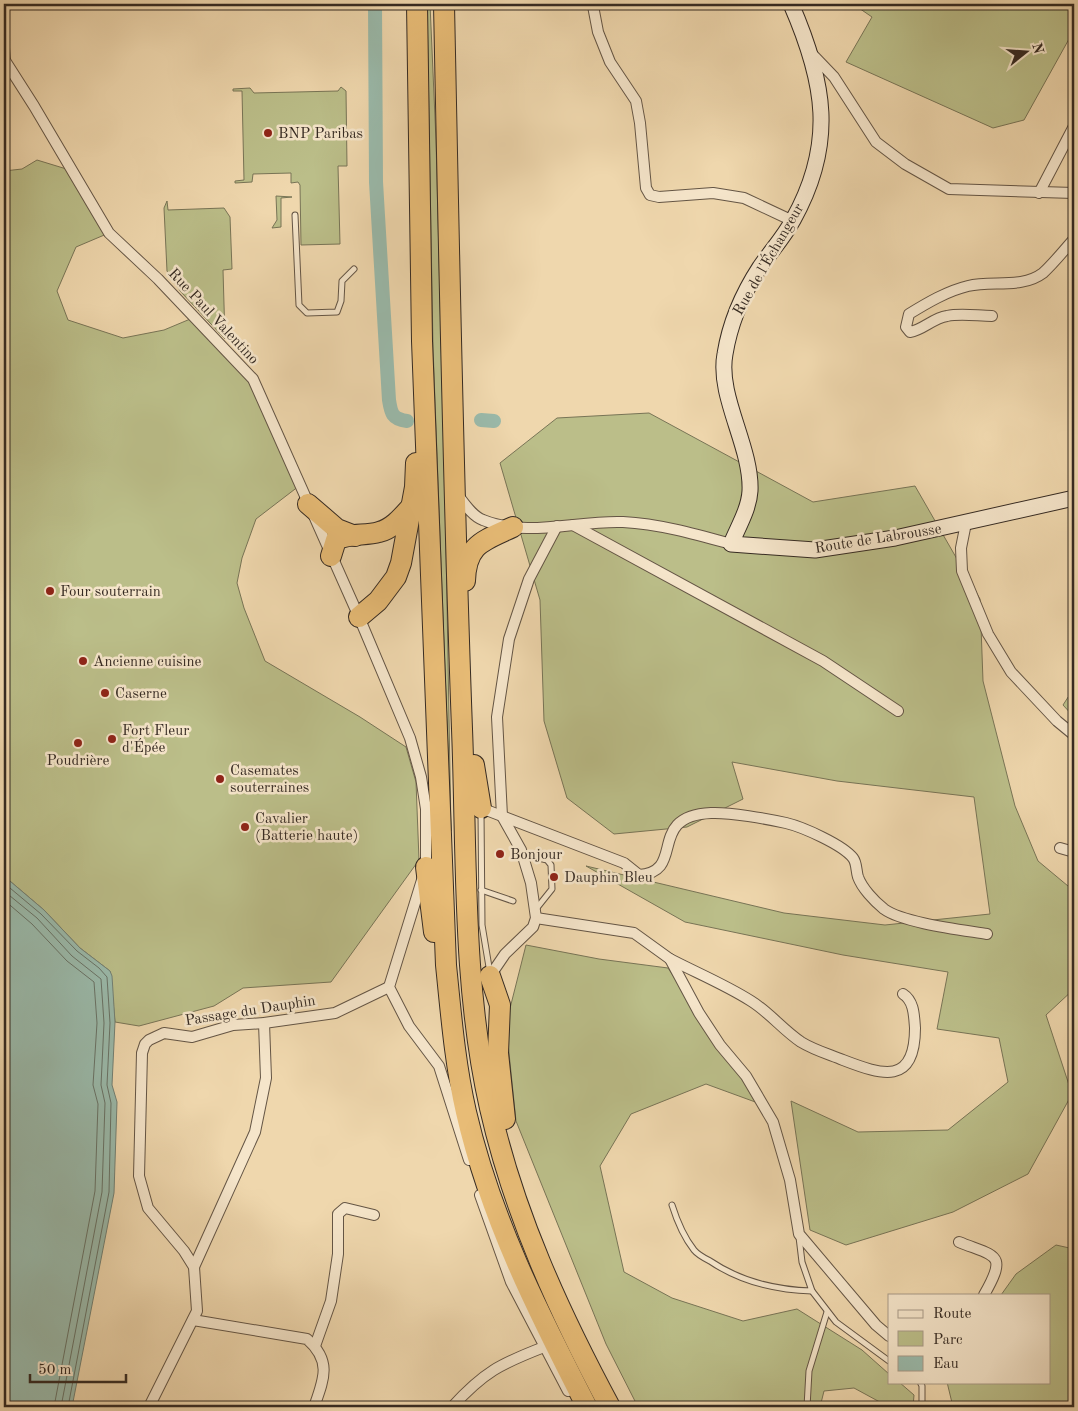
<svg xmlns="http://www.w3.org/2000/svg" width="1078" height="1411" viewBox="0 0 1078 1411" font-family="'Old Standard TT',serif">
<rect width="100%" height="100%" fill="#efd7ad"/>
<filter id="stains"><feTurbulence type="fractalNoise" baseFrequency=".004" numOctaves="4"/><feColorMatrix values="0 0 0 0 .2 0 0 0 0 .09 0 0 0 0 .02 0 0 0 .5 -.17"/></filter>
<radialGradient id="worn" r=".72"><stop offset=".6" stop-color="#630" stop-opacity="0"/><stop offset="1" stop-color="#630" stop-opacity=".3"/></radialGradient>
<g fill="#bbbe89" stroke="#787456">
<polygon points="427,4 430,4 436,141 445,490 451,831 433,347"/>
<polygon points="853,4 1074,4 1074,30 1024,120 993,128 846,62 872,17"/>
<polygon points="341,87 346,91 347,166 338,166 340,244 301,245 300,185 298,182 291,183 291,173 253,174 252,182 235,183 235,181 244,180 242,91 233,91 233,89 250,88 254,93 338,91"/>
<polygon points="37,160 73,171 109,233 76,247 57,291 68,320 123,338 164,330 195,317 253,379 299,486 256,519 242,558 237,583 244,608 265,661 360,717 406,747 416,782 419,860 331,982 243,988 214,1006 139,1026 115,1022 110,971 80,948 44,910 4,876 4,171 22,169"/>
<polygon points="276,196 292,197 281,198 281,227 272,228 277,220"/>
<polygon points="167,201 168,210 224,208 230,217 232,269 223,270 225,339 181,292 167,271 164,208"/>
<polygon points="649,413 813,502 915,486 980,599 983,681 1015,806 1038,861 1074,891 1074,989 1046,1015 1072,1094 1028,1174 953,1212 846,1245 810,1230 791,1101 858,1132 948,1130 1008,1082 999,1038 937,1029 948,972 843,955 685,922 586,866 784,913 885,925 990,914 974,797 837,781 732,762 743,799 687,827 614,834 567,798 544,721 540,600 500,463 557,418"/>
<polygon points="1074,688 1074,717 1063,705"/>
<polygon points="526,945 599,959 668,968 758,1103 706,1084 631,1114 600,1166 624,1272 672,1298 743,1321 797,1309 862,1350 889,1374 889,1382 899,1382 914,1395 913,1407 889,1407 854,1388 824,1391 820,1407 638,1407 606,1344 516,1121 506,1024"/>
<polygon points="1056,1245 1074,1249 1074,1407 953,1407 947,1382 1049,1382 1049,1295 1001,1295 1016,1274"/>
</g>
<polygon fill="#9abaab" stroke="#728074" points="4,876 44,910 80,948 110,971 112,976 115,1022 112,1085 117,1102 114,1193 72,1407 4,1407"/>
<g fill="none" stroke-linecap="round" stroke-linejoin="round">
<g stroke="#687266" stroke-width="1">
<polyline points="4,883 41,914 77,951 99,968 107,977 110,1023 107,1085 111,1103 109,1192 68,1407"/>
<polyline points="4,891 37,918 72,956 101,979 104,1023 101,1085 105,1103 102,1192 61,1407"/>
<polyline points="4,900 32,924 67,961 94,982 97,1023 93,1085 98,1104 95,1191 54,1407"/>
</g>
<g stroke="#9abaab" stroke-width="14">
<path d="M375,4L376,182L389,400C391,413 392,419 407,421"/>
<polyline points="481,420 494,421"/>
</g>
<defs>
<g id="lane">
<polyline points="295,215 299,305 307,313 337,312 341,301 342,281 354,269"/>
<polyline points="481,812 482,925 490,973"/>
<polyline points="522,854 547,860 551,865 552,889 536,909"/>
<polyline points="481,890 513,901"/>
<path d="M672,1205C677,1221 683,1236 694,1250C698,1255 704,1258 710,1261C741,1282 774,1290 812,1291L802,1262L799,1237"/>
<polyline points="812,1291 836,1322 889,1361"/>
<polyline points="920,1382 922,1386 922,1407"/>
<polyline points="807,1407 809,1371 827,1312"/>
</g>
<g id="street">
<polyline points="593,6 598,32 610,62 636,101 640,123 646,188 650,195 659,197 713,193 744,198 793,221"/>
<polyline points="4,48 5,62"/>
<polyline points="811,53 834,77 876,142 905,164 949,189 1074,193"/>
<polyline points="4,59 34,106 109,233 158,279 253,379 359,617 410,738 421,777 426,809 426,867 389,987 409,1026 439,1066 469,1160"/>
<polyline points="1039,193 1074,126"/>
<path d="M992,316C978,316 961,313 947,316C933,318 923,330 910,332L906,327L909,314C927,303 947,291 968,286C992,280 1022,289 1043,273C1054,263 1064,250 1074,239"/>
<path d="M457,494C464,503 472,516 483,520C527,538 578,520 623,522C660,524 695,534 731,544"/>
<polyline points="966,523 961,548 962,571 988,634 1011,672 1057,721 1074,735"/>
<polyline points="573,525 823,661 898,711"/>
<path d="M481,808L624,863L639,875C687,872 645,816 711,813C729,812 768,819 786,823C803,827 843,845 853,858C857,863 856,871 858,877C862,888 874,901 884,909C903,923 963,930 987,934"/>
<polyline points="1060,848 1074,852"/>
<polyline points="536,918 634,933 670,959 699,1013 720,1045 746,1076 773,1122 790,1180 799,1234 876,1325 889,1336"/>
<path d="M670,959C697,973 726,985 751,1001C769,1012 783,1030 801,1042C814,1050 828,1054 843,1060C882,1075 915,1086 915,1028C914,1015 914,1001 903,994"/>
<polyline points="490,976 505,954 533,927 536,918 531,883 521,850 502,816 497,717 509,639 529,579 557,526"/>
<polyline points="480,1195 511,1282 568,1391"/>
<path d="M959,1242C996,1257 1008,1253 984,1295"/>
<polyline points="194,1267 255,1132 266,1078 264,1023"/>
<path d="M193,1320L307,1339C332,1361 324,1379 314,1407"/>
<polyline points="315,1346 331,1301 338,1254 338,1214 345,1208 374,1215"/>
<polyline points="149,1407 197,1311 194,1267 184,1251 148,1208 139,1176 142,1053 145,1044 149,1040 164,1033 192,1037 233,1025 264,1023 335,1013 389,987"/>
<path d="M452,1407C484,1372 500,1364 544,1347"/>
</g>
<path id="secondary" d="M791,4C825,82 836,143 793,220C784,237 771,251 760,267C743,293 730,323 725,354C717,396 752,447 750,491C749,509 738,527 731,544L815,550L895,538L1074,498"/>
<g id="highway">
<path d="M417,4L422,341L446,965C451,1014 455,1064 466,1112C490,1217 538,1312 587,1407"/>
<path d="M444,4C449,246 453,487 462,729C467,854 462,985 490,1108C514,1214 559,1312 610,1407"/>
<polyline points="308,504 337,529 355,536"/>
<path d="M331,556L336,540C349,533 365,536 379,532C392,529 402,517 410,508"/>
<path d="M465,581C466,544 483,541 513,527"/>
<polyline points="359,617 378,601 396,577 401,563 415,487 416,463"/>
<polyline points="474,765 481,808"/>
<polyline points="426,867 434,932"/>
<polyline points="490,976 500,1005 498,1053 505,1119"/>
</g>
</defs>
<use href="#lane" stroke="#645545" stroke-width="7"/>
<use href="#street" stroke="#645545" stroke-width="12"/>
<use href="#secondary" stroke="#352a22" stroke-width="17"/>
<use href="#highway" stroke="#352a22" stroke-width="22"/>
<use href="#lane" stroke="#f5e5ca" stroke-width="5"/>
<use href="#street" stroke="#f5e5ca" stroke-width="10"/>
<use href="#secondary" stroke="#f5e5ca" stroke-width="15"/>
<use href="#highway" stroke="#e8bc76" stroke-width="20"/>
</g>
<g fill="#8f2418" stroke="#f5e5ca" stroke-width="2">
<circle cx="268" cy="133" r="5"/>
<circle cx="50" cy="591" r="5"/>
<circle cx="83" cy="661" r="5"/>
<circle cx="105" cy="693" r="5"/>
<circle cx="112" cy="739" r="5"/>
<circle cx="78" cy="743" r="5"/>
<circle cx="220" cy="779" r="5"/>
<circle cx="245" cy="827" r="5"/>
<circle cx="500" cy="854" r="5"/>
<circle cx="554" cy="877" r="5"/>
</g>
<g text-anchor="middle" stroke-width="5" stroke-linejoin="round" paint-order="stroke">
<g font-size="15" fill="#352a22" stroke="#f5e5ca" text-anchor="start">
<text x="278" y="138">BNP Paribas</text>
<text x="60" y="596">Four souterrain</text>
<text x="93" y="666">Ancienne cuisine</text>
<text x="115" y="698">Caserne</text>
<text x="122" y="735">Fort Fleur<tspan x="122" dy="17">d'Épée</tspan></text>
<text x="78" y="765" text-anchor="middle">Poudrière</text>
<text x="230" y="775">Casemates<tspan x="230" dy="17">souterraines</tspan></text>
<text x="255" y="823">Cavalier<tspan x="255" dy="17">(Batterie haute)</tspan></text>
<text x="510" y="859">Bonjour</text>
<text x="564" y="882">Dauphin Bleu</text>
</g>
<g font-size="15" fill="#352a22" stroke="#f5e5ca">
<text transform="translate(768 259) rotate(-60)" y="5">Rue de l'Échangeur</text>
<text transform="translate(214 316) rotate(47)" y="5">Rue Paul Valentino</text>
<text transform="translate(878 538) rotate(-9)" y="5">Route de Labrousse</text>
<text transform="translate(250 1010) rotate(-9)" y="5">Passage du Dauphin</text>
</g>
</g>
<rect width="1078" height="1411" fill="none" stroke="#efd7ad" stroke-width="20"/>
<rect x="5" y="5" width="1068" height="1401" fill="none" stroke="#352a22" stroke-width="2.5"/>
<rect x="10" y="10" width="1058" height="1391" fill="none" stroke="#352a22"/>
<rect x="888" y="1294" width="162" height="90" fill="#f5e5ca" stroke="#a89a87"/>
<rect x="898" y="1310" width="25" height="8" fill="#f5e5ca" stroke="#a89a87"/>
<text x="933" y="1318" font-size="15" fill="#352a22">Route</text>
<rect x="898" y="1331" width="25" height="15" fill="#bbbe89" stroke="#a89a87"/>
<text x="933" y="1344" font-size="15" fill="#352a22">Parc</text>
<rect x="898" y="1356" width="25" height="15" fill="#9abaab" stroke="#a89a87"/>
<text x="933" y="1368" font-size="15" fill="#352a22">Eau</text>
<g transform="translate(1026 52) rotate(73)" stroke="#f5e5ca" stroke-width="4" paint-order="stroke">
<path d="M0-4L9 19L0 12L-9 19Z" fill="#352a22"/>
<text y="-8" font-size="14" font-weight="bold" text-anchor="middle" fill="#352a22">N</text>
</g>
<path d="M30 1374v8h96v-8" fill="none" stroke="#352a22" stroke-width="2.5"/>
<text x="38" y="1374" font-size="15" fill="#352a22" stroke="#f5e5ca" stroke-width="4" paint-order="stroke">50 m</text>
<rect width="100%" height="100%" filter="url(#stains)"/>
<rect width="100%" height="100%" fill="url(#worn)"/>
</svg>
